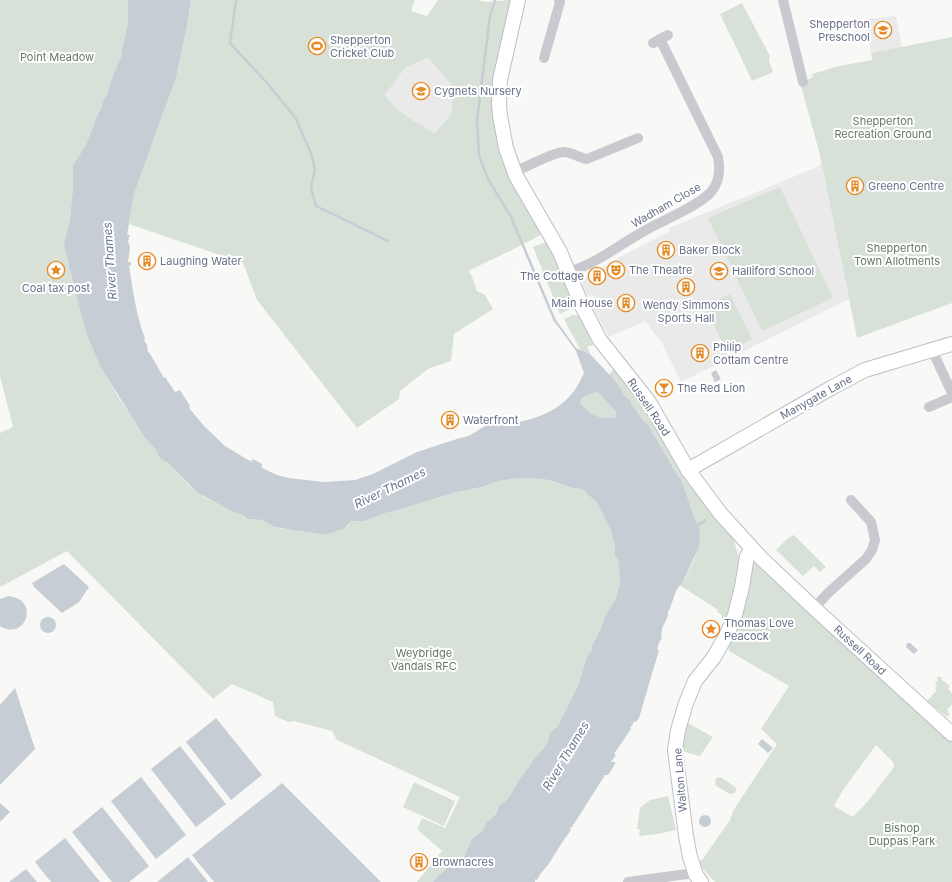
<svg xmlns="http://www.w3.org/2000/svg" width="952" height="882" viewBox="0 0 952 882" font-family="Inter,sans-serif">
<rect width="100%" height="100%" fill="#f8f9f6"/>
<g fill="#e9eae9">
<polygon points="896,16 902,48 871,53 865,19"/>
<polygon points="428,56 453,87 451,114 435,133 411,120 393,105 385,95 405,68"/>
<polygon points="821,162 849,299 681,382 662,343 645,321 609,337 592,307 596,303 594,295 589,296 587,295 583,288 582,279 622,256 670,231 669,228 820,166"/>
</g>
<g fill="#d8e1d7" fill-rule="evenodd">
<path d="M0,0H130L128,22L125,37L122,48L121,57L113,75L107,94L102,103L101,109L97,116L86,145L73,165V187L70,219L69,222L86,333L101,368L120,400L156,450L158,456L167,462L189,485L204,497L229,510L244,516L247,519L262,520L272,526L279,528L326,535L347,527L351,521H365L385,513L391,512L457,492L482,487L499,481L511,479L529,478L549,480L571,488L582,489L597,503L611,531L615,546V556L618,559L620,582L616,598L605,616L600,630L592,646L591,652L587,656L579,683L567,708L557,727L551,733C549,747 536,757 529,769H527L522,778L518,782L517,786L510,796L496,811L495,815L486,823L483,830L472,839L463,859L454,860C449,869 439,873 433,882H417L442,851L417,829L422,818L445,828L460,797L337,740L332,731L294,721L288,722L275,716L273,702L232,684L213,699L67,551L0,587V433L13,427L0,376Z"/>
<path d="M191,0H415L411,11L427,16L438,0H478L485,2L510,0L500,80L506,148L548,231L518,247L468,271L471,274L477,291L485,295L493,309L454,334L451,361L428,369L400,391L399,399L357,428L257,300L243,263L129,224L134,194L176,78L187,26ZM428,57L453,87L451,114L435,133C415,122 399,114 385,95L405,68Z"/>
<polygon points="742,3 770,56 769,61 773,72 752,81 736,47 720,14"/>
<polygon points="952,37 952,303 857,338 819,151 800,83 813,77 812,74 839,66 872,60 871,53"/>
<polygon points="780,187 833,298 762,331 708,218"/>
<polygon points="546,242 550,247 573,302 570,309 560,314 533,247"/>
<polygon points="730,294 752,339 727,352 705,307"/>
<polygon points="573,315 580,316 593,345 587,347 591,355 581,351 564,319"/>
<path d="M614,369L653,418L734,540L739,559V585L724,627L721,614L717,612L718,610L681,586C692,564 701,551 699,526L706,522L697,524L680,478H679L647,423H645L630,404L632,402L630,400L624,397L618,384L608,375Z"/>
<path d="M598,392L616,412V417C601,421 590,414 580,403C583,395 591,394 598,392Z"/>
<polygon points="794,535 826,567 820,572 814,566 803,576 776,550 788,538"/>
<path d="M759,562L952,742V882H715L701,867L698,861L702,860L730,820L733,811L777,744L761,729L789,686L729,651L728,641L750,567L754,563ZM876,745L893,762L894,767L868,801L853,817L834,806L843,790Z"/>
<polygon points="939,676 942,678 941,679 950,686 948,689 952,693 952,704 947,710 950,714 947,717 927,701 937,690 935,688 937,685 935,683 938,680 937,678"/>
<polygon points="684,721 713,737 700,756 682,751 682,742"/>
<polygon points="717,777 722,778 735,787 736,789 735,793 730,794 716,786 715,781"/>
<polygon points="414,782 455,801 444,826 403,807"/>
<polygon points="668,796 676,830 658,834 639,836 640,829 637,829 640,808 650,800"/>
</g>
<g fill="#c7cdd4" fill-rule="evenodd">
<path d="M128,0H191L187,26L176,78L134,194L127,235H130L128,241L130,247L128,262H131V265L129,266C133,290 136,315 145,338L144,340L147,345L148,353L149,352L164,378L165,377L175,392L180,390L190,406L189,408L204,426L225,446L255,464L251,461L253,459L262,464V468L277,475L289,478L323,482L355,480L373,474L417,452L460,438C474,437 483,423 498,422V418H503L504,423C527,423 553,414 569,397C576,390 580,381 584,373L576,351L554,321L556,320L576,348L591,355L618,384L625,397L630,400L632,403L631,404L645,423H647L679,478L680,477L697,524L705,519L707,522L699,526L700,539L698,549L681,586L680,585L676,591L669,611H668C669,619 663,623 662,630C661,633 662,637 661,641L660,640L657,649L659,650L639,718L636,722L635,721L630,728L631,729L614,754L616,755L611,762H615V764L608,775H605L572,827H571L570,829L571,830C563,840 557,851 550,862C546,868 541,872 537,880L535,879V882H433C439,873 449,869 454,860L463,859L472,839L483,830L486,823L495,815L500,805C508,801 513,791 518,782C519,779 525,773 527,769H529C533,755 549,750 550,733L557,727L567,708L579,683L587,656L591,652L592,646L600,630L605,616L616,598L620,582L618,559L615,556V546L611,531L597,503L582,489L572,488L549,480L529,478L511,479L499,481L482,487L457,492L391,512L385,513L365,521H351L345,528L326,535L280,528L272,526L262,520L247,519L244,516L229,510L198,493L167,462L164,461L158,456L156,450L144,436L101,368L86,333L64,245L70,219L73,187V165L86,145L97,116L101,109L102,103L107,94L113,75L121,57L122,48L125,37L128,22ZM598,392L616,412V417C601,421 590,414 580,403C582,395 591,394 598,392Z"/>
<polygon points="716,370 721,379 715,382 713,380 714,380 711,373"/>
<polygon points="64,564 89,587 79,602 62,613 34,587 32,583"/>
<path d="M9,596C41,600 25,642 0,626V599Z"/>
<circle cx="48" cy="625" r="8"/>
<polygon points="907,643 910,643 918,650 914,654 906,647"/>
<polygon points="15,688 35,749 0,785 0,705"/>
<polygon points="216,718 262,775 231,800 186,742"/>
<polygon points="762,739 773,748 768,753 758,744"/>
<polygon points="180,746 226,804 196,827 151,769"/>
<polygon points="141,777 186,835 156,859 111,801"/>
<polygon points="282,783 381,882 214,882 192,855"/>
<polygon points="0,803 10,812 0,822"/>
<polygon points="102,807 149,866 129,882 112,882 72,832"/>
<circle cx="705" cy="821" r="6"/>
<polygon points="65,838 100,882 51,882 35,862"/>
<polygon points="188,857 208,882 157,882"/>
<polygon points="26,869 37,882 9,882"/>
</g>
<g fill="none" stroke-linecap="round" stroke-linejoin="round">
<g stroke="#c7cdd4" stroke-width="2.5">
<polyline points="236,0 230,43 267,83 295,117 311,153 315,169 311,188 316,206 388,241"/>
<polyline points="495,0 490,16 477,120 479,156 488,179 511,217 555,321"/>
</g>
<defs>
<g id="secondary">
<polyline points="518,0 500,80 499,104 500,116 506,148 516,176 560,252 582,306 600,340 649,402 688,470 720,513 761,558 814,608 952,734"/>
<polyline points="688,470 831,388 865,370 952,344"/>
<polyline points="701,882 696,875 690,857 686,836 675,750 678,730 686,703 695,681 714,657 727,634 735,615 742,587 747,556 752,549"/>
</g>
</defs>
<use href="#secondary" stroke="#bdbfc5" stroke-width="16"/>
<g stroke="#c9cacf" stroke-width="10">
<polyline points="783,0 803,82"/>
<polyline points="653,43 668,35"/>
<polyline points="544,58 560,2 559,0"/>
<path d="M514,172C526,167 552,153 563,152C572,152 579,158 587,159L638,138"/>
<path d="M568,272C597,264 620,244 646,230C662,221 700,205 711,192C720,181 720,170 718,157L660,39"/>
<polyline points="932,350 952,393"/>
<polyline points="929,407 952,397"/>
<polyline points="814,608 828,593 866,559 872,550 875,540 871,522 851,500"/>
<polyline points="628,882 695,873"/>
</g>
<use href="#secondary" stroke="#fff" stroke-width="14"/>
</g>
<defs>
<symbol id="school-ring" viewBox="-11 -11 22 22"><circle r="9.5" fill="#fff" stroke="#e68b29" stroke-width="1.5"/><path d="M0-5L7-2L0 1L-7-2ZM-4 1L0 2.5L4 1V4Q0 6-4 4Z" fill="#e68b29"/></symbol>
<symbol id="stadium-ring" viewBox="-11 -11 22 22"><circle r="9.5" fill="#fff" stroke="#e68b29" stroke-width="1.5"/><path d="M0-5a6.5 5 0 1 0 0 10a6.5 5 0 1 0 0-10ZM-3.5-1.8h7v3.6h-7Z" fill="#e68b29"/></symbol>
<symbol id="building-ring" viewBox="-11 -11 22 22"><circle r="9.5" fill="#fff" stroke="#e68b29" stroke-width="1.5"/><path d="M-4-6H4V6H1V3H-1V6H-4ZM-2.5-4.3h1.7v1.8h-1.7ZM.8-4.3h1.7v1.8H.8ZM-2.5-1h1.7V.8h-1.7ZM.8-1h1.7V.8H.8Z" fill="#e68b29"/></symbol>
<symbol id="sight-ring" viewBox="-11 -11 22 22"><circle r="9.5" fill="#fff" stroke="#e68b29" stroke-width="1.5"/><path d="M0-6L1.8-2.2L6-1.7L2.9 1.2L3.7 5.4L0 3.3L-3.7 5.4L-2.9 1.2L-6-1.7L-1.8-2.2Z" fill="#e68b29"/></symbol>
<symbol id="theatre-ring" viewBox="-11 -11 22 22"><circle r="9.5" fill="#fff" stroke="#e68b29" stroke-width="1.5"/><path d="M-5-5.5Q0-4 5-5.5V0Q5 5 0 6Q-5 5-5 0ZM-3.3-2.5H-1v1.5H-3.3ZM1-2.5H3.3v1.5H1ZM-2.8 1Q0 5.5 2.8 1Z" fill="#e68b29"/></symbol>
<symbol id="bar-ring" viewBox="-11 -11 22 22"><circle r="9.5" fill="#fff" stroke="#e68b29" stroke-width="1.5"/><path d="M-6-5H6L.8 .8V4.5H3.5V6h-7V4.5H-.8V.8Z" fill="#e68b29"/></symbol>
</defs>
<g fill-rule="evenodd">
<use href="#school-ring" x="873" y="20" width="20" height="20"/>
<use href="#stadium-ring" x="307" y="36" width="20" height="20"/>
<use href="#school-ring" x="411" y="81" width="20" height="20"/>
<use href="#building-ring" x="845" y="176" width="20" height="20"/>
<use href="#building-ring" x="656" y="240" width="20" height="20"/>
<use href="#building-ring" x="137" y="251" width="20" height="20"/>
<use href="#sight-ring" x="46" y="260" width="20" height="20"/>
<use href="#theatre-ring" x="606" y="260" width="20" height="20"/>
<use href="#school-ring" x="709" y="261" width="20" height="20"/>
<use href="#building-ring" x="587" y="266" width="20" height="20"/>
<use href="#building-ring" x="676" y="277" width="20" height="20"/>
<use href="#building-ring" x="616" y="293" width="20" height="20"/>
<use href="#building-ring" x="690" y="343" width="20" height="20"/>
<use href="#bar-ring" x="654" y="378" width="20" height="20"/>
<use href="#building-ring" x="440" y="410" width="20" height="20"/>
<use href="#sight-ring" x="701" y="619" width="20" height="20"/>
<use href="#building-ring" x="409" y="852" width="20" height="20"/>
</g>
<g text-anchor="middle" stroke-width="4" stroke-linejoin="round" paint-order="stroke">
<g font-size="11" fill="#677088" stroke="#fff" text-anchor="start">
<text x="870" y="28" text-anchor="end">Shepperton<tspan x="870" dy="13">Preschool</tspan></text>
<text x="330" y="44">Shepperton<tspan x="330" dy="13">Cricket Club</tspan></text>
<text x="434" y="95">Cygnets Nursery</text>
<text x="868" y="190">Greeno Centre</text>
<text x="679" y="254">Baker Block</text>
<text x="160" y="265">Laughing Water</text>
<text x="629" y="274">The Theatre</text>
<text x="732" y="275">Halliford School</text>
<text x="584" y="280" text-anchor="end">The Cottage</text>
<text x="56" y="292" text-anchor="middle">Coal tax post</text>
<text x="613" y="307" text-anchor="end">Main House</text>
<text x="686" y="309" text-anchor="middle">Wendy Simmons<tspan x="686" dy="13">Sports Hall</tspan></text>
<text x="713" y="351">Philip<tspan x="713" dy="13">Cottam Centre</tspan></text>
<text x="677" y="392">The Red Lion</text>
<text x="463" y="424">Waterfront</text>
<text x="724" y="627">Thomas Love<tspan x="724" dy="13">Peacock</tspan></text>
<text x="432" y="866">Brownacres</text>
</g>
<g font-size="11" fill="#627a64" stroke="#fff">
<text x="57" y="61">Point Meadow</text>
<text x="883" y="125">Shepperton<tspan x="883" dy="13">Recreation Ground</tspan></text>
<text x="897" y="252">Shepperton<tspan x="897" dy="13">Town Allotments</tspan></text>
<text x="424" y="657">Weybridge<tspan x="424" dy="13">Vandals RFC</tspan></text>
<text x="902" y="832">Bishop<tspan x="902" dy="13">Duppas Park</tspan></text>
</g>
<g font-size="11" fill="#677088" stroke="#fff">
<text transform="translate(666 205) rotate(-30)" y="4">Wadham Close</text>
<text transform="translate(816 397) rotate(-29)" y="4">Manygate Lane</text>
<text transform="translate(649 407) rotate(56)" y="4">Russell Road</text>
<text transform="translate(860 650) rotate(43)" y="4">Russell Road</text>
<text transform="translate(680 780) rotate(-95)" y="4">Walton Lane</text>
</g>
<g font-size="12" font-style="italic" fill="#69778a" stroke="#fff">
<text transform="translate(110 261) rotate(-94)" y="4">River Thames</text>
<text transform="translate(390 488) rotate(-26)" y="4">River Thames</text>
<text transform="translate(566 756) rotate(-59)" y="4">River Thames</text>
</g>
</g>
</svg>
